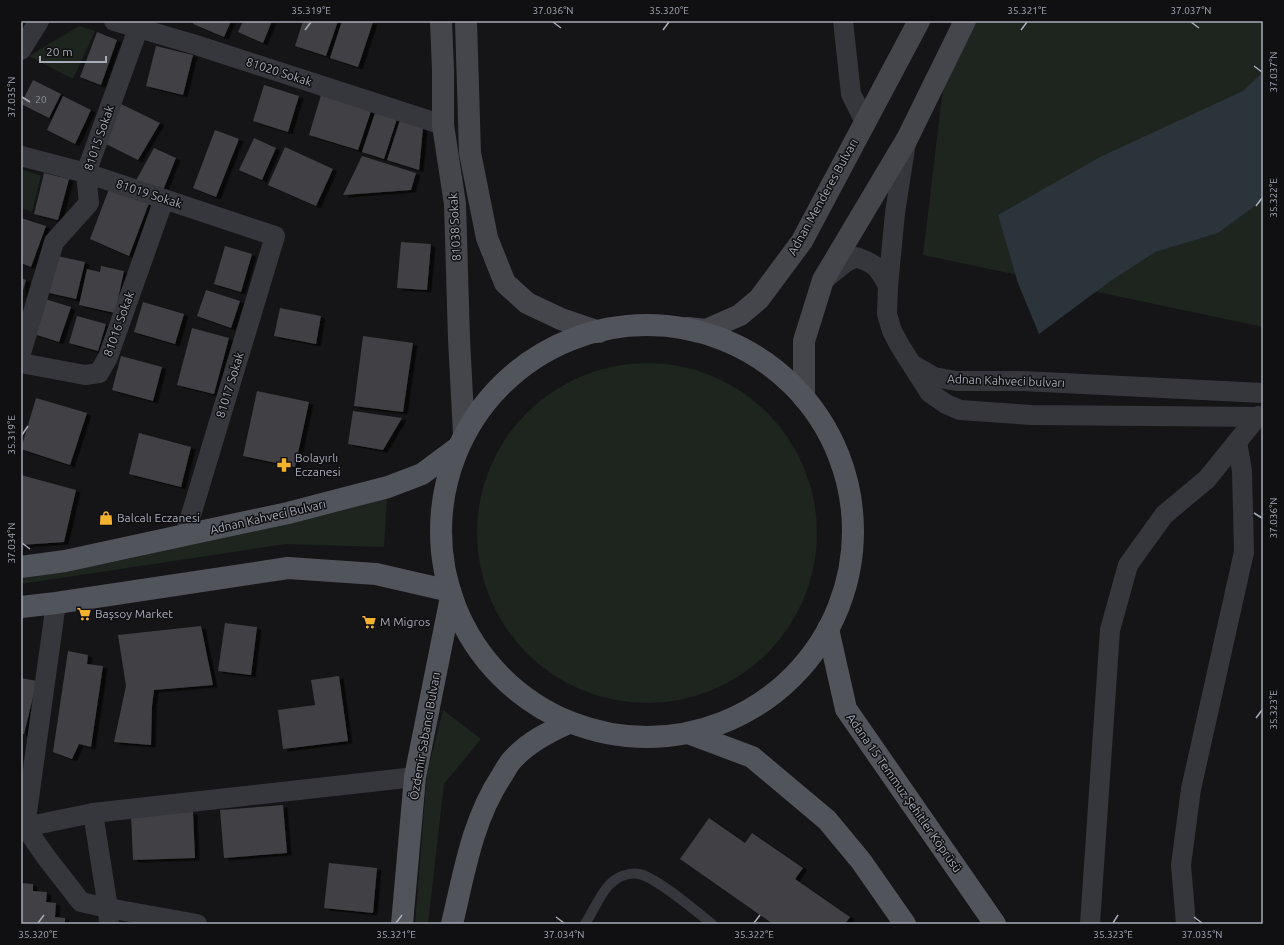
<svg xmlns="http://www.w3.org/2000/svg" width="1284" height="945" viewBox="0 0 1284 945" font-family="Ubuntu,sans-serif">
<defs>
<filter id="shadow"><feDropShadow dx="4.5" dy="2.5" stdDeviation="0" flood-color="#0009"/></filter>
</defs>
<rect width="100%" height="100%" fill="#151517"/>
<g fill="#1d251e">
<polygon points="951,21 1263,21 1263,327 923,255"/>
<polygon points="79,26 95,31 73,79 29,56"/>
<polygon points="21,169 41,176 32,212 21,208"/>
<circle cx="647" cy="533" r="170"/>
<polygon points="387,496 384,547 285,544 21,584 21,579 128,559"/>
<polygon points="443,710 481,739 444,784 428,924 415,924 427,773"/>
</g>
<polygon fill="#2b343b" points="1263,72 1263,200 1218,233 1155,252 1109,282 1039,334 1018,283 998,215 1100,157 1243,91"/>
<g fill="#3f4044" filter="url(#shadow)">
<polygon points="195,21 231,21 224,37 193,24"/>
<polygon points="243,21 272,21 263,43 238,32"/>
<polygon points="303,21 338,21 326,56 295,46"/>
<polygon points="342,21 373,22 358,67 330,58"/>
<polygon points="97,32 117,40 101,85 80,77"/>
<polygon points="156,46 193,55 183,95 146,86"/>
<polygon points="33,80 61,94 49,118 21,104"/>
<polygon points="264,85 299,96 288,132 253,121"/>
<polygon points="321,95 371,111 358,150 309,135"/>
<polygon points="63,96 91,110 75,144 47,130"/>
<polygon points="121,104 160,123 138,160 104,143"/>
<polygon points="375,113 397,119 384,159 362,152"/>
<polygon points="400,120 423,128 419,170 387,160"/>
<polygon points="215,130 239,139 216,197 193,188"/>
<polygon points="254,138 276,148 262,180 239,170"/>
<polygon points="285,147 333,169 316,206 268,185"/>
<polygon points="154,148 176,158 162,193 134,184"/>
<polygon points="362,156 416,173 411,190 343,195"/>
<polygon points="44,173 69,179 58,220 34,214"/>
<polygon points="109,189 149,203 129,256 90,239"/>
<polygon points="21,218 46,226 31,267 21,263"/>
<polygon points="401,242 431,244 427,290 397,288"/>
<polygon points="225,246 252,254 241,292 214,284"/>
<polygon points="53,255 85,262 76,299 45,292"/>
<polygon points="101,266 124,271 115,313 79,305 87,269 100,272"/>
<polygon points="21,278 26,280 21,297"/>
<polygon points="206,290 240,301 231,328 197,316"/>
<polygon points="45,299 71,307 59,342 34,334"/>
<polygon points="143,302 184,314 175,344 134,332"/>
<polygon points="280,308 321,316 316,344 274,336"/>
<polygon points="77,316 106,324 98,351 69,343"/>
<polygon points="192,328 229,338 214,394 177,385"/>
<polygon points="363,336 413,343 403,412 354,406"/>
<polygon points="121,356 162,367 153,401 112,390"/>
<polygon points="257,391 309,402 295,467 243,456"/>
<polygon points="36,398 87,413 70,465 21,449"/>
<polygon points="353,411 402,418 383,450 348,444"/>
<polygon points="139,433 191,447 181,487 129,474"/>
<polygon points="21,475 76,490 64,542 21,545"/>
<polygon points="225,623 257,627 251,675 218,671"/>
<polygon points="201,626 213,685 154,690 152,706 151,745 114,742 126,686 118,635"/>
<polygon points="68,651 88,655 87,664 103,666 91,747 79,744 72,759 53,752"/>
<polygon points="339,676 348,741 283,749 278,710 315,705 311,680"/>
<polygon points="21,678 37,681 24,734 21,734"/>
<polygon points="283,805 287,853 224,858 220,810"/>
<polygon points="193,812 195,858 133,860 131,814"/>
<polygon points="709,818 745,843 752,833 803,868 795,879 850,917 845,924 773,924 680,859"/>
<polygon points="329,863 377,868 373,913 324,908"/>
<polygon points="21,883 33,884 33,891 47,892 46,902 56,903 55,917 65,918 65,924 21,924"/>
</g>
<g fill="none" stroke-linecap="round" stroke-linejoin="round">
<path stroke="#36373c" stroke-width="10" d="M585,924C593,912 599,896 609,885C617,877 628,872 639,874C656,877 697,912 712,924"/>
<g stroke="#36373c" stroke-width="20">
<polyline points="114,21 193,44 443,125"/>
<polyline points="843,21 851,94 865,122"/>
<polyline points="21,50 39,21"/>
<polyline points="906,142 895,213 888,286 887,314 892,331 900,346 930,393 946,404 960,410 1031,415 1263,417"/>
<polyline points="21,156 86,173 275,236 185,535"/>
<path d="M825,279L846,262L856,257C876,264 878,267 888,286"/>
<polyline points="21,353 54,242 89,203 86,173 138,29"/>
<polyline points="21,363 85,375 99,373 108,357 164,199"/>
<polyline points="913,365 934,377 956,381 1023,381 1263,393"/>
<polyline points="56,603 25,827 46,857 81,902 108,908 197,924"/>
<polyline points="93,813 415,777"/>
<polyline points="21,827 25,827 93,813 108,908 109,924"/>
<polyline points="1090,924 1110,630 1128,565 1164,515 1207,479 1258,416"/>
<polyline points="1186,924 1181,865 1191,789 1244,552 1242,471 1237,442"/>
</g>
<g stroke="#44464c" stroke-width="22">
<polyline points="441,21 443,70 443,125 455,204 459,339 464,434"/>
<polyline points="466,21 470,153 487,238 505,283 527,303 561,319 599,332"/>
<polyline points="688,328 706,330 740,315 759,299 802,241 919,21"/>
<polyline points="804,398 804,341 823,280 907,139 965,21"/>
</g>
<g stroke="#52545b" stroke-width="22">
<circle cx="647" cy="531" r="206"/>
<polyline points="21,567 65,561 185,535 288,513 388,487 422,474 457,448"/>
<polyline points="21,607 56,603 288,568 376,574 450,591"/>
<polyline points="828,629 846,709 995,924"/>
<polyline points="688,733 752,757 827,820 861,861 905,924"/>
<polyline points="402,924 415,777 451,597"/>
<path d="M452,924C464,874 472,821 501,777C505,771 508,764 513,759C529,742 548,732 569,723"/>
</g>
</g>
<path fill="none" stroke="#a7acb8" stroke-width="1.5" d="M553,22L561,28M1191,22L1199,28M305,30L311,22M663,30L669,22M1021,30L1027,22M1254,66L1262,72M22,97L30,102M1256,206L1262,198M22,435L28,426M1254,513L1262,518M22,543L30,549M1256,718L1262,710M556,917L564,923M1194,917L1202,923M38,923L44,915M396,923L402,915M754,923L760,915M1113,923L1118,915"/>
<defs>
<symbol id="pharmacy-bare" viewBox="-9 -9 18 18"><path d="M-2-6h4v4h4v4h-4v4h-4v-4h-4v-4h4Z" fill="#f5b22f" stroke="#101012" stroke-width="2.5" paint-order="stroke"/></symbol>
<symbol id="shop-bare" viewBox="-9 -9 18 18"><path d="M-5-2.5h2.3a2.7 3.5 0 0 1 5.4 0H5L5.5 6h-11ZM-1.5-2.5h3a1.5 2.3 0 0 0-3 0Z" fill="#f5b22f" stroke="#101012" stroke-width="2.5" paint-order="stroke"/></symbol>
<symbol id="supermarket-bare" viewBox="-9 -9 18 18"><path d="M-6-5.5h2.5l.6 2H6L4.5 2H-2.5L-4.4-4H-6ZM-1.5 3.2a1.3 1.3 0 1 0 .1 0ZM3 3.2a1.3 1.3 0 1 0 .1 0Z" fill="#f5b22f" stroke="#101012" stroke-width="2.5" paint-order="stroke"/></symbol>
</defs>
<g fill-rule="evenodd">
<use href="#pharmacy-bare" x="274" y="455" width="20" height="20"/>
<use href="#shop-bare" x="96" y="508" width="20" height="20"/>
<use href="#supermarket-bare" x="74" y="604" width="20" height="20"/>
<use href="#supermarket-bare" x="359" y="612" width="20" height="20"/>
</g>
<g text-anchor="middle" stroke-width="3" stroke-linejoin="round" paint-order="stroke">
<g font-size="10" fill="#8d919b">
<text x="41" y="103">20</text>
</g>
<g font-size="12" fill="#a7acb8" stroke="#101012">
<text transform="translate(279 72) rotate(18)" y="4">81020 Sokak</text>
<text transform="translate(99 138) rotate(-71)" y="4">81015 Sokak</text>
<text transform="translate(149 194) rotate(18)" y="4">81019 Sokak</text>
<text transform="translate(823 197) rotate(-61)" y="4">Adnan Menderes Bulvarı</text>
<text transform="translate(455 227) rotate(-93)" y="4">81038 Sokak</text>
<text transform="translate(119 324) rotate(-70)" y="4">81016 Sokak</text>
<text transform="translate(1006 381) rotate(2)" y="4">Adnan Kahveci bulvarı</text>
<text transform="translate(230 385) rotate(-73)" y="4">81017 Sokak</text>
<text transform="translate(268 517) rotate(-13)" y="4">Adnan Kahveci Bulvarı</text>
<text transform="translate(425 736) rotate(-80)" y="4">Özdemir Sabancı Bulvarı</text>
<text transform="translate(904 793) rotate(55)" y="4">Adana 15 Temmuz Şehitler Köprüsü</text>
</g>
<g font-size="12" fill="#a7acb8" stroke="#101012" text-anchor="start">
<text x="295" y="462">Bolayırlı<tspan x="295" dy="14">Eczanesi</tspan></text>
<text x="117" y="522">Balcalı Eczanesi</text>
<text x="95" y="618">Başsoy Market</text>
<text x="380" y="626">M Migros</text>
</g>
</g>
<rect width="1284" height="945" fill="none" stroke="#101012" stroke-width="44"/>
<path d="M40 56v6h66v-6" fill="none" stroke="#a7acb8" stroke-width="2"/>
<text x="46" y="56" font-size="12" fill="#a7acb8" stroke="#101012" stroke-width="3" paint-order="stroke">20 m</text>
<rect x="22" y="22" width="1240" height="901" fill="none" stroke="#a7acb8" stroke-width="1.5"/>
<g font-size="10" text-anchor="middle" fill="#a7acb8">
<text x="311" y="14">35.319°E</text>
<text x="553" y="14">37.036°N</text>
<text x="669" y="14">35.320°E</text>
<text x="1027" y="14">35.321°E</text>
<text x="1191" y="14">37.037°N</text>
<text transform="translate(1273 72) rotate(-90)" y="4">37.037°N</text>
<text transform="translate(11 97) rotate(-90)" y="4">37.035°N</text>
<text transform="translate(1273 198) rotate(-90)" y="4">35.322°E</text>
<text transform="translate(11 435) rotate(-90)" y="4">35.319°E</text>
<text transform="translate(1273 518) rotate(-90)" y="4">37.036°N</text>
<text transform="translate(11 543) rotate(-90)" y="4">37.034°N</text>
<text transform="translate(1273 710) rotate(-90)" y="4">35.323°E</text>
<text x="38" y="938">35.320°E</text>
<text x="396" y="938">35.321°E</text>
<text x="564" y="938">37.034°N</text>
<text x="754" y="938">35.322°E</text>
<text x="1113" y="938">35.323°E</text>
<text x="1202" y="938">37.035°N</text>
</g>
</svg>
